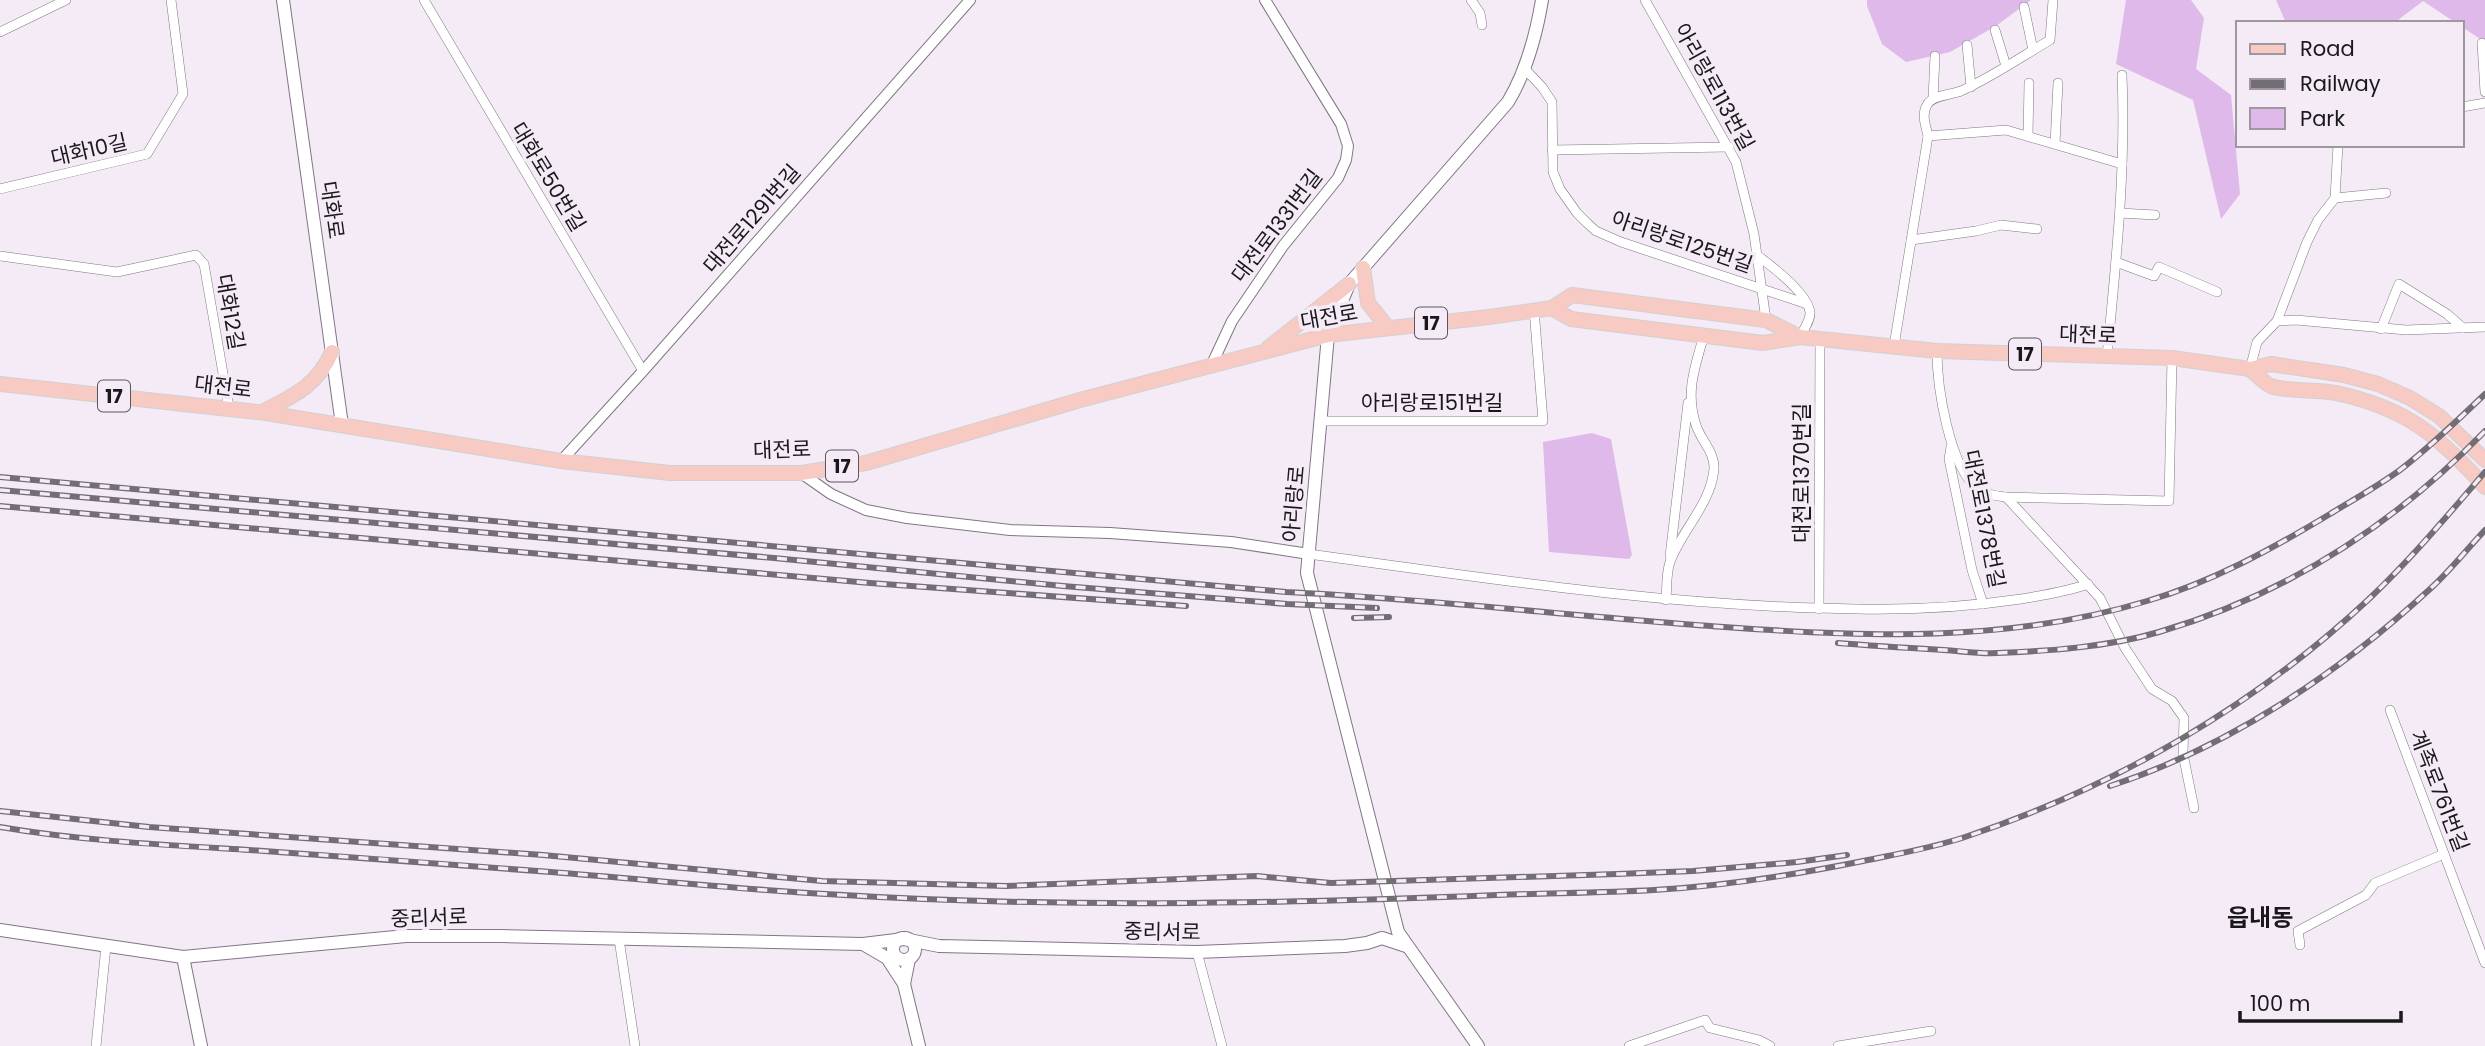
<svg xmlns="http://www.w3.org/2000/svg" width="2485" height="1046" viewBox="0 0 2485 1046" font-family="Poppins,'Noto Sans KR',sans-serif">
<rect width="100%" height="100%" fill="#f4ebf7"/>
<g fill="#dfb9e9">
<polygon points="1867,0 2031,0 1996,26 1950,52 1906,62 1882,44 1867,6"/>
<polygon points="2126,0 2191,0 2204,18 2196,69 2231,95 2240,194 2221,219 2193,100 2116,64"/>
<polygon points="2276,0 2485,0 2485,42 2462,27 2462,23 2456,23 2423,1 2398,20 2398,23 2286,23"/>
<polygon points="1592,433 1611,439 1632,555 1629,559 1549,552 1543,442"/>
</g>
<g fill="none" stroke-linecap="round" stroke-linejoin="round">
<defs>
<g id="minor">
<polyline points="424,0 643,371"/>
<polyline points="1471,0 1480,13 1482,25"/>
<polyline points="1645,0 1736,162 1754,234 1766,320"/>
<polyline points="2024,7 2033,50"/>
<polyline points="1995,30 2006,66"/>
<polyline points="0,32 66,0"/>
<polyline points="2482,43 2485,92"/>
<polyline points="1967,45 1971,87"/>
<polyline points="1525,69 1542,87 1552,102 1553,172 1560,189 1577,213 1587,223 1596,231 1621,242 1807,304"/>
<polyline points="1933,99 1935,56"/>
<polyline points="2462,107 2485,103"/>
<path d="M1928,136C1926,126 1921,115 1927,105C1932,95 1951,95 1961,91C1992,77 2021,57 2050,40L2053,0"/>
<polyline points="2028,136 2029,83"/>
<polyline points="2055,144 2058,83"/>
<polyline points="1552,150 1729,147"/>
<polyline points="0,189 147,154 183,94 171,0"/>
<polyline points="2335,198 2386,193"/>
<polyline points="2120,213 2155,215"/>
<polyline points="1911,240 1976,231 2001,225 2037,229"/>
<polyline points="0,256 117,272 196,255 204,264 229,408"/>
<path d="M1758,256C1773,267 1807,293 1810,312C1811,320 1803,330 1800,337"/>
<polyline points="2116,262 2154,276 2159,267 2217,292"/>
<polyline points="2277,321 2296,320 2406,330 2485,327"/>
<polyline points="2381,329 2399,284 2447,314 2463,328"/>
<polyline points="1894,346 1928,136 2006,130 2122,164"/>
<path d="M1937,351C1937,386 1949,468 1979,490C1986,495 1998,496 2006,497L2169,501L2172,358"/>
<path d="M2107,356C2116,263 2126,169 2122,75"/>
<polyline points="2250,369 2257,342 2277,321 2307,242 2318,220 2335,198 2338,145"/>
<polyline points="1321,421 1543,421 1534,309"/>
<polyline points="1951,447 1949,459 1972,570 1983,604"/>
<polyline points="2006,497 2100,598 2125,648 2152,689 2172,701 2184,718 2183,754 2194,808"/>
<path d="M1309,554C1491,579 1673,607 1857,609C1912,610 1967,607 2021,599C2044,595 2066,592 2088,584"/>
<polyline points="1670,556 1688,403"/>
<path d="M1666,600C1667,588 1666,573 1670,562C1681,531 1711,504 1714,469C1715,452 1701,441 1696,425C1685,392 1695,367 1704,335"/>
<polyline points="1819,609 1820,338"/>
<polyline points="2390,710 2485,963"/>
<polyline points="619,939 635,1046"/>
<polyline points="2300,945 2298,931 2366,895 2375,883 2444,854"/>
<polyline points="1197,952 1222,1046"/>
<polyline points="96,1046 106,946"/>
<polyline points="1629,1046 1705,1020 1710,1028 1759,1040 1770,1046"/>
<polyline points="1838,1046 1931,1031"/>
</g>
<g id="tertiary">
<polyline points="1212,364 1232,321 1283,246 1338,178 1346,160 1348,146 1341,124 1265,0"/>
<polyline points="561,461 643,371 970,0"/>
<polyline points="801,473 831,494 866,510 907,518 1010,530 1110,533 1231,542 1309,554"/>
</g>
<g id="secondary">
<polyline points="283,0 342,425"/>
<polyline points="0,930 183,957 406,936 502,936 863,944 904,939 939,946 1197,952 1345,946 1367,943 1382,938 1406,946"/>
<circle cx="904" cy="949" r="11"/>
<polyline points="863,944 887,958 904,984"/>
<polyline points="183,957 201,1046"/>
<polyline points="909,959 904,984 919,1046"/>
<path d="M1478,1046L1398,932L1307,573L1328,335L1349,284L1508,102C1527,70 1536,36 1542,0"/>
</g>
<g id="primary">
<polyline points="1363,268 1368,303 1388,328"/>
<polyline points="1552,308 1571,319 1763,343 1800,337 1937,351 2172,358 2250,369 2271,364 2344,375 2378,384 2410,398 2439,416 2485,460"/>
<polyline points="1268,348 1349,284"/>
<path d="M2250,369C2256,374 2264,383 2271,386C2286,392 2319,389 2336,393C2406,408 2438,435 2485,487"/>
<polyline points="0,384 266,413 561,461 670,473 801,473 866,463 1080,400 1328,335 1489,317 1552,308 1572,295 1766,320 1800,337"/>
<path d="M262,412C293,396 317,386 332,352"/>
</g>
</defs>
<use href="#minor" stroke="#7f7781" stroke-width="10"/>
<use href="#tertiary" stroke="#7f7781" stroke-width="12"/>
<use href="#secondary" stroke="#7f7781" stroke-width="14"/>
<use href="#primary" stroke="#d1d1d2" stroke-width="16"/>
<use href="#minor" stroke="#fff" stroke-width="9"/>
<use href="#tertiary" stroke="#fff" stroke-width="10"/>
<use href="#secondary" stroke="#fff" stroke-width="12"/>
<use href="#primary" stroke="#f7cac4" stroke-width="14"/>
<defs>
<g id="rail">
<path d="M0,477L1286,592C1432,599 1578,617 1724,627C1865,637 2009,643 2147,601C2212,582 2272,549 2330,514C2353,500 2378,486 2400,470C2430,447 2458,420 2485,394"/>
<polyline points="0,490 774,558 1063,586 1287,604 1377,608"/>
<polyline points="0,506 870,583 1186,606"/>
<polyline points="1354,618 1389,617"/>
<path d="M1838,643C1873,646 1908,648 1944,650C1961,651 1979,654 1997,653C2050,651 2108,647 2159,632C2285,595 2394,525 2485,431"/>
<path d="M2110,786C2229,747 2339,673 2430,589C2450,571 2467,549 2485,530"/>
<polyline points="0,811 149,827 543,855 822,881 1006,886 1257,876 1331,883 1617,874 1693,871 1797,862 1847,855"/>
<path d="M0,827C82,841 166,845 249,850C349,857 450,864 551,872C642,879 734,889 826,894C1049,908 1273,904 1497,895C1549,893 1602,893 1654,890C1725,886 1794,875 1863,861C1897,854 1932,848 1965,837C2115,787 2255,706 2370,598C2411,559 2448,515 2485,472"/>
</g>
</defs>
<use href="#rail" stroke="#736e75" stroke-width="6"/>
<use href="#rail" stroke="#f4ebf7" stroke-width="3.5" stroke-dasharray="10" stroke-linecap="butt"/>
</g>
<g text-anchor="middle" stroke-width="7" stroke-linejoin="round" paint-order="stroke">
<g fill="#f4ebf7" stroke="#5c575e" stroke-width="2">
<rect x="1415" y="307.5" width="32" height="31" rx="5"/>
<rect x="2009" y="338.5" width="32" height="31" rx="5"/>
<rect x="98" y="380.5" width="32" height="31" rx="5"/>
<rect x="826" y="450.5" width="32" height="31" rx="5"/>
</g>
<g font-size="19" font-weight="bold" fill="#1b181c">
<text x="1431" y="330">17</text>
<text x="2025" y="361">17</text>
<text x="114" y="403">17</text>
<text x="842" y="473">17</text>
</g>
<g font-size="21" fill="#1b181c" stroke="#f4ebf7">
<text transform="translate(1714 87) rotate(61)" y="7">아리랑로113번길</text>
<text transform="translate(89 150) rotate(-13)" y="7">대화10길</text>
<text transform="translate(548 177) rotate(59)" y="7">대화로50번길</text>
<text transform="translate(332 210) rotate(82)" y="7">대화로</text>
<text transform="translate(752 219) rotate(-49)" y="7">대전로1291번길</text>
<text transform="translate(1277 226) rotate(-53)" y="7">대전로1331번길</text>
<text transform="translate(1682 242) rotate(19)" y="7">아리랑로125번길</text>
<text transform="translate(230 312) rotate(80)" y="7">대화12길</text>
<text transform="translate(1329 317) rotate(-10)" y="7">대전로</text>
<text transform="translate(2088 335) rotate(2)" y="7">대전로</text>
<text transform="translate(223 387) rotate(7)" y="7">대전로</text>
<text x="1432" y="410">아리랑로151번길</text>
<text transform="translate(782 450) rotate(-2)" y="7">대전로</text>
<text transform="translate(1802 473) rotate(-90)" y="7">대전로1370번길</text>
<text transform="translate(1294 504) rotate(-85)" y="7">아리랑로</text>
<text transform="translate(1984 519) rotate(79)" y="7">대전로1378번길</text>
<text transform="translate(2439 791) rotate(69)" y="7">계족로761번길</text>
<text transform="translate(429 918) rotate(-2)" y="7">중리서로</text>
<text transform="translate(1162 932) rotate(1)" y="7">중리서로</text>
</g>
<g font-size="24" font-weight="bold" fill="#1b181c" stroke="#f4ebf7">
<text x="2260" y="926">읍내동</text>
</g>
</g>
<rect x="2236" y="21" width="228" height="126" fill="#f4ebf7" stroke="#9d979f" stroke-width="2"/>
<rect x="2250" y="44" width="35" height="10" fill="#f7cac4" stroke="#9d979f" stroke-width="2"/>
<text x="2300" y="56" font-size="21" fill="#1b181c">Road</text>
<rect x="2250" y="79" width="35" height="10" fill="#736e75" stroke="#9d979f" stroke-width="2"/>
<text x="2300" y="91" font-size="21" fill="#1b181c">Railway</text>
<rect x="2250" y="108" width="35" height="21" fill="#dfb9e9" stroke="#9d979f" stroke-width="2"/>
<text x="2300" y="126" font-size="21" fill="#1b181c">Park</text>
<path d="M2240 1011v10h161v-10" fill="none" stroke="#1b181c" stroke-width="3.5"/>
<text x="2250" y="1011" font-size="21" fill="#1b181c" stroke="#f4ebf7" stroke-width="5" paint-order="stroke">100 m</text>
</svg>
